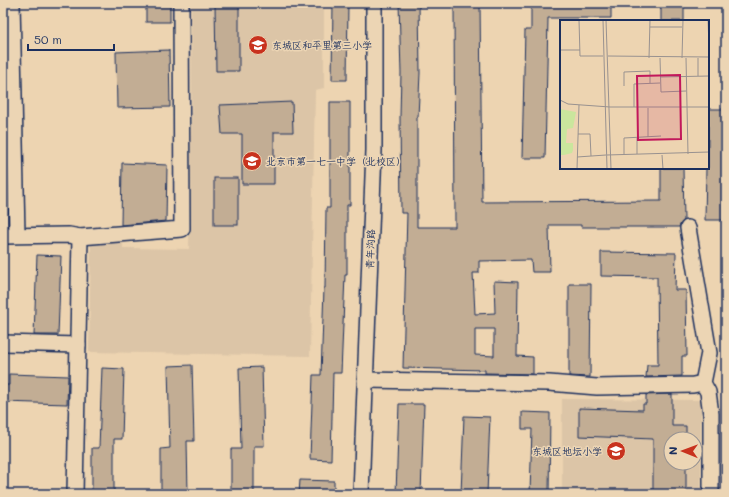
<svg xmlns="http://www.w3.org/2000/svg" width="729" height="497" viewBox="0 0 729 497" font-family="Mali,'LXGW WenKai TC',sans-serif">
<rect width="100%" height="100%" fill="#edd4b1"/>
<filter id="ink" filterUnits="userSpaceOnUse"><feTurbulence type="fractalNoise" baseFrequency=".025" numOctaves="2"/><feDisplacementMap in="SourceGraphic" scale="8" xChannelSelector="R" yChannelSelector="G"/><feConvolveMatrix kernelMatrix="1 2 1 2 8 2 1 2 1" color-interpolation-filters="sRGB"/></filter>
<g filter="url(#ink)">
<g fill="#dcc5a7" fill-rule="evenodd">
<polygon points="191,3 324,3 324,88 315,90 310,356 89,352 91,239 123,240 123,248 189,249 192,87"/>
<path d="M562,399L701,400V494H562ZM671,439H695V463H671Z"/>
</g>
<g fill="#c2ad94" stroke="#1b2f5e" fill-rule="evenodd">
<rect x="146" y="3" width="24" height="19"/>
<polygon points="215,3 239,3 239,71 216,71"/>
<polygon points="333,3 348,3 347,80 332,80"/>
<path d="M399,3H419L420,73L418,117H417V227H455L454,3H480L482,202L661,201V168H683L684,220L680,225L679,227H581V225H549L550,272H532L531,260L479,261V273H473L475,314L495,313L494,281L518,282L517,356L533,357V374L485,373V370L403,368L407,213H401L400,117L401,73ZM475,329H494V356L475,355Z"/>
<polygon points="531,3 611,3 611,18 548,18 545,158 522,158 525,30 531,30"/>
<rect x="661" y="3" width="23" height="18"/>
<polygon points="169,50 170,107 117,108 116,52"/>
<polygon points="292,102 293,132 274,132 274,184 242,184 242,134 222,134 220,105"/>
<polygon points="330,102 350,102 350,205 347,205 347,275 345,275 341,373 333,373 331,460 310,459 313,375 321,375 324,288 325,288 326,208 330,208"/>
<polygon points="708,109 726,109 726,220 705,220 706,168 708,168"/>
<polygon points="122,163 167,165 166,221 121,225"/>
<rect x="214" y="178" width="24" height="47"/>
<polygon points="601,252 676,253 675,290 686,290 687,356 682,356 682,376 646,377 647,365 658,365 657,277 601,276"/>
<polygon points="37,255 61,256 58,335 34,335"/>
<polygon points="569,284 591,284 590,377 569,376"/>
<polygon points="192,365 194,441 187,441 188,494 161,494 161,449 170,448 168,366"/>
<polygon points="262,367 264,446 254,446 254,494 231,494 231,449 241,449 239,368"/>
<polygon points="102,368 124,369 122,439 114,439 114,494 92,494 92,448 99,448"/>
<polygon points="9,374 68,376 67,404 3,402 3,385 9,385"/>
<polygon points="672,394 672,426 686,426 686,439 671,439 671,463 686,463 686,494 653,494 653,439 579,436 579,408 643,410 643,404 646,404 646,395"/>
<polygon points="399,404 424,404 421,494 396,494"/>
<polygon points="522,412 550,413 549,494 530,494 532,429 522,429"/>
<polygon points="464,416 490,417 487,494 461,494"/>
<polygon points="300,480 334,481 334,494 299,494"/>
</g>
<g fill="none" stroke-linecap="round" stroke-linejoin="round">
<defs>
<g id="minor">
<polyline points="12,3 17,235"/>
<polyline points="688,228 709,353 703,383 708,392 711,414 711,494"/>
<polyline points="3,236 69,235 80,237 182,229 181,3"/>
<polyline points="3,343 78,345"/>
<polyline points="365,380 549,383 597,387 693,385 703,383"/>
<polyline points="75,494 80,237"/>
<polyline points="361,494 374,150 374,3"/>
</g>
</defs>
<use href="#minor" stroke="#1b2f5e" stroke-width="18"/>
<use href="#minor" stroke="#ecd5b4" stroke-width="15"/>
</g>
</g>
<defs>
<symbol id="school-disc" viewBox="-11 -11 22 22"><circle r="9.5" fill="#c8321e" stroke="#ecd5b4"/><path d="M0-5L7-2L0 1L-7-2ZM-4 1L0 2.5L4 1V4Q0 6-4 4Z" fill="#fff"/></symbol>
</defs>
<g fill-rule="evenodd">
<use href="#school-disc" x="247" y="34" width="22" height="22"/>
<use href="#school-disc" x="241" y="150" width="22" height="22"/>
<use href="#school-disc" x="605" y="440" width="22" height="22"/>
</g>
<g text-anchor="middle" stroke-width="3" stroke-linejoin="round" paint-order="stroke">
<g font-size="10" fill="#1b2f5e" stroke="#ecd5b4" text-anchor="start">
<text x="272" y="49">东城区和平里第三小学</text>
<text x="266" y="165">北京市第一七一中学（北校区）</text>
<text x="602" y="455" text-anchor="end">东城区地坛小学</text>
</g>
<g font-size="10" fill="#1b2f5e" stroke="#ecd5b4">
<text transform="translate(370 249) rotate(-88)" y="4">青年沟路</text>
</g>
</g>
<g transform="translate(560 20)">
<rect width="149" height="149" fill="#edd4b1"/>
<path d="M0,89L16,92L13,108L7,109L6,123H13V130L12,133L4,135H0Z" fill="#cae69d"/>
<path fill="none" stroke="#999290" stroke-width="1" d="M19,0L20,36H43M43,0L47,149M46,0L51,149M148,0L149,27M90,7H122M0,30H20M48,36L149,37M89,38L90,0M100,38L101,72L126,71M122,38L123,0M126,38L128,134M138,38V56M100,57L149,56M64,66V52L90,51V63M0,80L8,84L50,87H149M74,87V64L100,63M88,88V117M18,114H30L31,136M77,118V134M64,134V118L101,116M47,135L149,132M102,135L103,149M17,137L46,135M17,149L19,85"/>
<path fill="#c2185b" fill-opacity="0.15" stroke="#c2185b" stroke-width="2" d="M120,55L121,119L78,120L77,56Z"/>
<rect width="149" height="149" fill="none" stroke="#1b2f5e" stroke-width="2"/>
</g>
<rect width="729" height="497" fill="none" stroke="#ecd5b4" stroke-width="16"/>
<rect x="8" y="8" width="713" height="481" fill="none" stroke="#1b2f5e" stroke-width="1.5" filter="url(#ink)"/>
<g transform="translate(683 451) rotate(271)"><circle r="19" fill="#ecd5b4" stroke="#989392"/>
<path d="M0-3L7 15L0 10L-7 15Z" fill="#c8321e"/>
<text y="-6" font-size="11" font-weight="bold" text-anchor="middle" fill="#1b2f5e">N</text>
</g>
<path d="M28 44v6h86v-6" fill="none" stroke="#1b2f5e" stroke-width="2"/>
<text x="34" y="44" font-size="12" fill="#1b2f5e" stroke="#ecd5b4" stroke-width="3" paint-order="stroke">50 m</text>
</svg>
